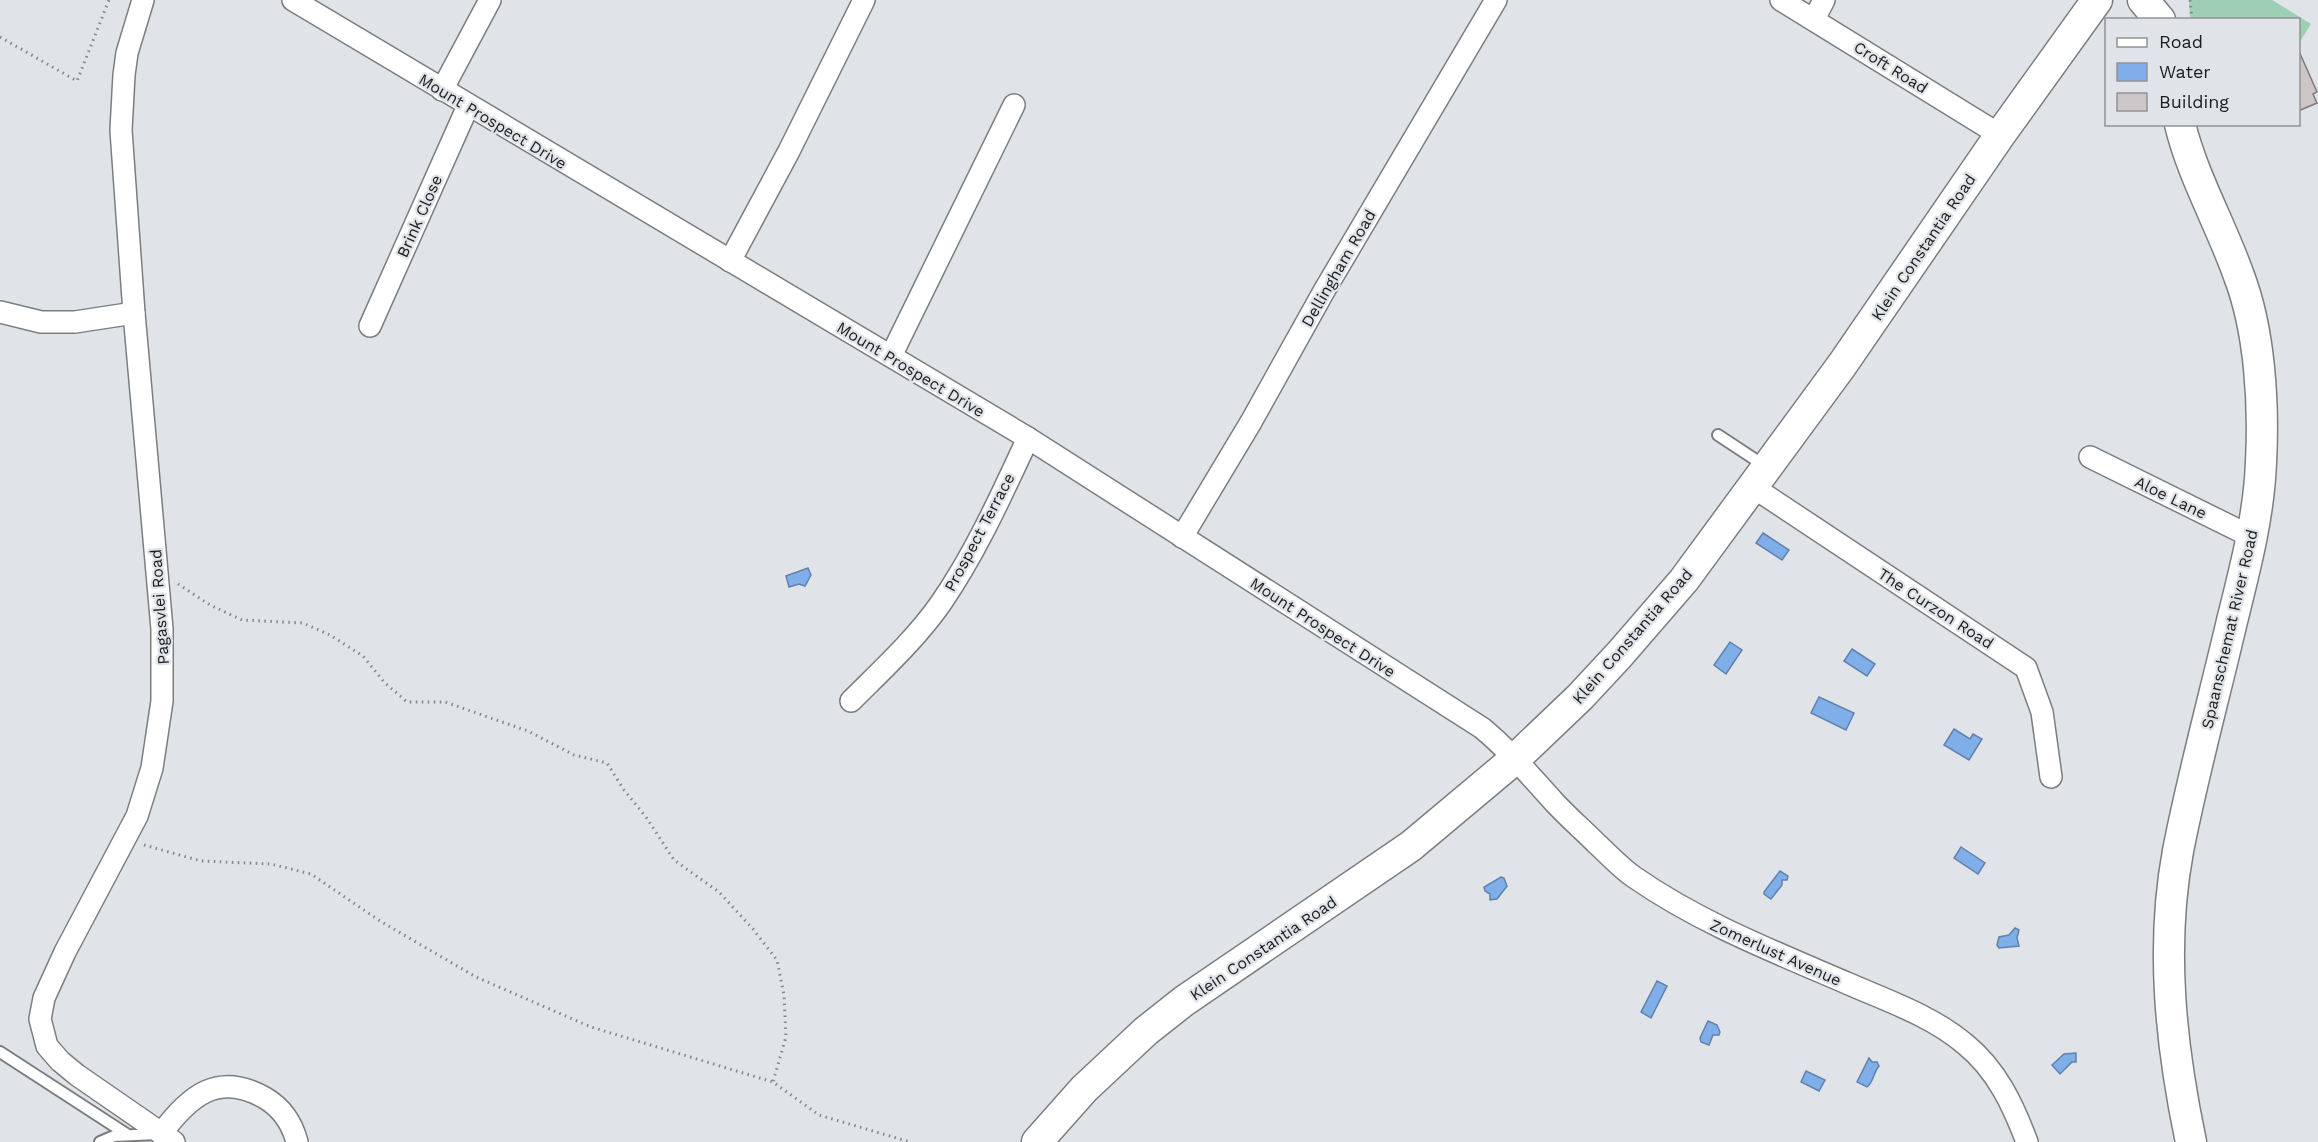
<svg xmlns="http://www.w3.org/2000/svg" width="2318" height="1142" viewBox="0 0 2318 1142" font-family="'Work Sans',sans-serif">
<rect width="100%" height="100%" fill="#e0e3e7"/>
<polygon fill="#9ccfb3" points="2189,0 2272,0 2311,24 2299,43 2298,20 2190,19"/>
<g fill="#7faee9" stroke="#6182ac" stroke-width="1.5">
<polygon points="1763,533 1789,550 1782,560 1756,543"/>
<polygon points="808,568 811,575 805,586 799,584 789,587 786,576"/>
<polygon points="1730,642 1742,650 1726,674 1714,665"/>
<polygon points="1852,649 1875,664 1867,676 1844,661"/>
<polygon points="1819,697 1854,713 1846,730 1811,713"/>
<polygon points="1954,729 1970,739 1973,734 1982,739 1969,760 1944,745"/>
<polygon points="1961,847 1985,863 1978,874 1954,858"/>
<polygon points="1780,871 1788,876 1787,880 1782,880 1782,885 1771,899 1764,894 1764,892"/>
<polygon points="1501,877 1504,878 1507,886 1497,899 1490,900 1490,894 1485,891 1484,887"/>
<polygon points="2015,928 2019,930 2017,938 2019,946 1999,948 1997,945 1999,937 2009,935"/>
<polygon points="1657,981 1667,986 1651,1018 1641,1012"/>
<polygon points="1708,1021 1717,1025 1720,1032 1719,1035 1713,1035 1709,1045 1701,1042 1700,1038"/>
<polygon points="2076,1053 2076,1062 2072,1062 2060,1074 2052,1065 2064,1054"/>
<path d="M1869,1058L1872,1062H1877L1879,1066C1873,1073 1874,1082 1867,1087L1857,1082Z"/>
<polygon points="1806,1071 1825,1080 1819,1091 1801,1082"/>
</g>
<polygon fill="#ccc7c6" stroke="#807b7a" stroke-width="1.5" points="2298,49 2317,92 2313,94 2317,103 2298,111"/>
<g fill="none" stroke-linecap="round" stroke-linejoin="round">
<defs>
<g id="lane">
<polyline points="1718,435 1765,466"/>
<polyline points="0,1052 128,1135"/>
<polyline points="100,1142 114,1136 158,1134"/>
</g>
<g id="street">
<polyline points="143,0 127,53 124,75 121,130 134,313 162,629 162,701 152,768 137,816 65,952 44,998 40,1019 47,1046 60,1061 77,1075 174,1142"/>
<path d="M293,0L1028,438L1482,728C1510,751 1531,777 1555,803C1568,817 1583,830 1597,844C1609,855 1621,868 1634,877C1700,923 1775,952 1849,984C1888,1001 1932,1016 1965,1044C1997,1070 2013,1105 2027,1142"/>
<polyline points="1781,0 2000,135"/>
<polyline points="1814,19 1824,0"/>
<polyline points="442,90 490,0"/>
<polyline points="730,261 789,151 864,0"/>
<polyline points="0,312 41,322 75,322 134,313"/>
<polyline points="370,326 468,106"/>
<polyline points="891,356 1014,105"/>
<polyline points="2090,457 2252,537"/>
<polyline points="1753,487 2026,668 2042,712 2051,777"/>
<polyline points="1182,537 1251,422 1324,291 1496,0"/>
<path d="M851,701C882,670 915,640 941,603C976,552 1002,494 1028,438"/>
<path d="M161,1134C189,1096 218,1071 265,1098C282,1108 292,1123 297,1142"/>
</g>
<g id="secondary">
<polyline points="2143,0 2160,20"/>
<path d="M2180,124C2192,175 2222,227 2239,276C2260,331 2264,404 2261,462C2259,516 2245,569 2232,621C2214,698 2193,774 2178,851C2160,948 2171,1047 2191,1142"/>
<polyline points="1037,1142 1084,1089 1146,1031 1184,1001 1411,846 1516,758 1580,697 1620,654 1684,580 1842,365 2000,135 2097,0"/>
</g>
</defs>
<use href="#lane" stroke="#7b7e81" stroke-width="14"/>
<use href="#street" stroke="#7b7e81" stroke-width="24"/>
<use href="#secondary" stroke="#7b7e81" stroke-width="33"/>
<g stroke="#848688" stroke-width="3" stroke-dasharray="1.5 4.5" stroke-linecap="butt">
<polyline points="2190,0 2192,20"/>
<polyline points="0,37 77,81 109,0"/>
<polyline points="178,584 210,605 242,620 303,623 330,635 363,656 384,682 407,702 445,702 528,731 574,755 607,763 624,790 646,817 674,860 719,892 753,929 777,960 784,995 786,1037 773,1082"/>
<polyline points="144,845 201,861 271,864 311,874 380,921 476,977 591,1027 773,1082 819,1115 910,1142"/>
</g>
<use href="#lane" stroke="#fff" stroke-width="10"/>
<use href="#street" stroke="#fff" stroke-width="21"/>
<use href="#secondary" stroke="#fff" stroke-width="30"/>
</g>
<g text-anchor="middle" stroke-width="4.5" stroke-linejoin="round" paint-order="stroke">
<g font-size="16" fill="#1b1c1d" stroke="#e0e3e7">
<text transform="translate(1891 67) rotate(32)" y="6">Croft Road</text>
<text transform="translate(493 121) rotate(31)" y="6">Mount Prospect Drive</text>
<text transform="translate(419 216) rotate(-66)" y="6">Brink Close</text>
<text transform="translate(1923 247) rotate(-56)" y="6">Klein Constantia Road</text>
<text transform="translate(1338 268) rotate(-60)" y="6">Dellingham Road</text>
<text transform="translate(911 369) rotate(31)" y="6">Mount Prospect Drive</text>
<text transform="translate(2171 497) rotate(26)" y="6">Aloe Lane</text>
<text transform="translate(979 532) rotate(-62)" y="6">Prospect Terrace</text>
<text transform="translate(159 607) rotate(-94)" y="6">Pagasvlei Road</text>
<text transform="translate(1936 608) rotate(33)" y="6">The Curzon Road</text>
<text transform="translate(1323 627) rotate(33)" y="6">Mount Prospect Drive</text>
<text transform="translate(2229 629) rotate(-77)" y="6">Spaanschemat River Road</text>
<text transform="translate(1632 636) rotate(-49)" y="6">Klein Constantia Road</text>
<text transform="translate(1263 948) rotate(-34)" y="6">Klein Constantia Road</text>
<text transform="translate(1776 952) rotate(24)" y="6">Zomerlust Avenue</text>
</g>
</g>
<rect x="2105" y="18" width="195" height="108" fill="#e0e3e7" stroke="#919396" stroke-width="1.5"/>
<rect x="2117" y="38" width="30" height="9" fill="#ffffff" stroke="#919396" stroke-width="1.5"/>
<text x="2159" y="48" font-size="18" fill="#1b1c1d">Road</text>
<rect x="2117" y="63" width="30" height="18" fill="#7faee9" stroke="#919396" stroke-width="1.5"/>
<text x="2159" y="78" font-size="18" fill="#1b1c1d">Water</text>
<rect x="2117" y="93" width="30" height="18" fill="#ccc7c6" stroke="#919396" stroke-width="1.5"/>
<text x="2159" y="108" font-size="18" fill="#1b1c1d">Building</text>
</svg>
